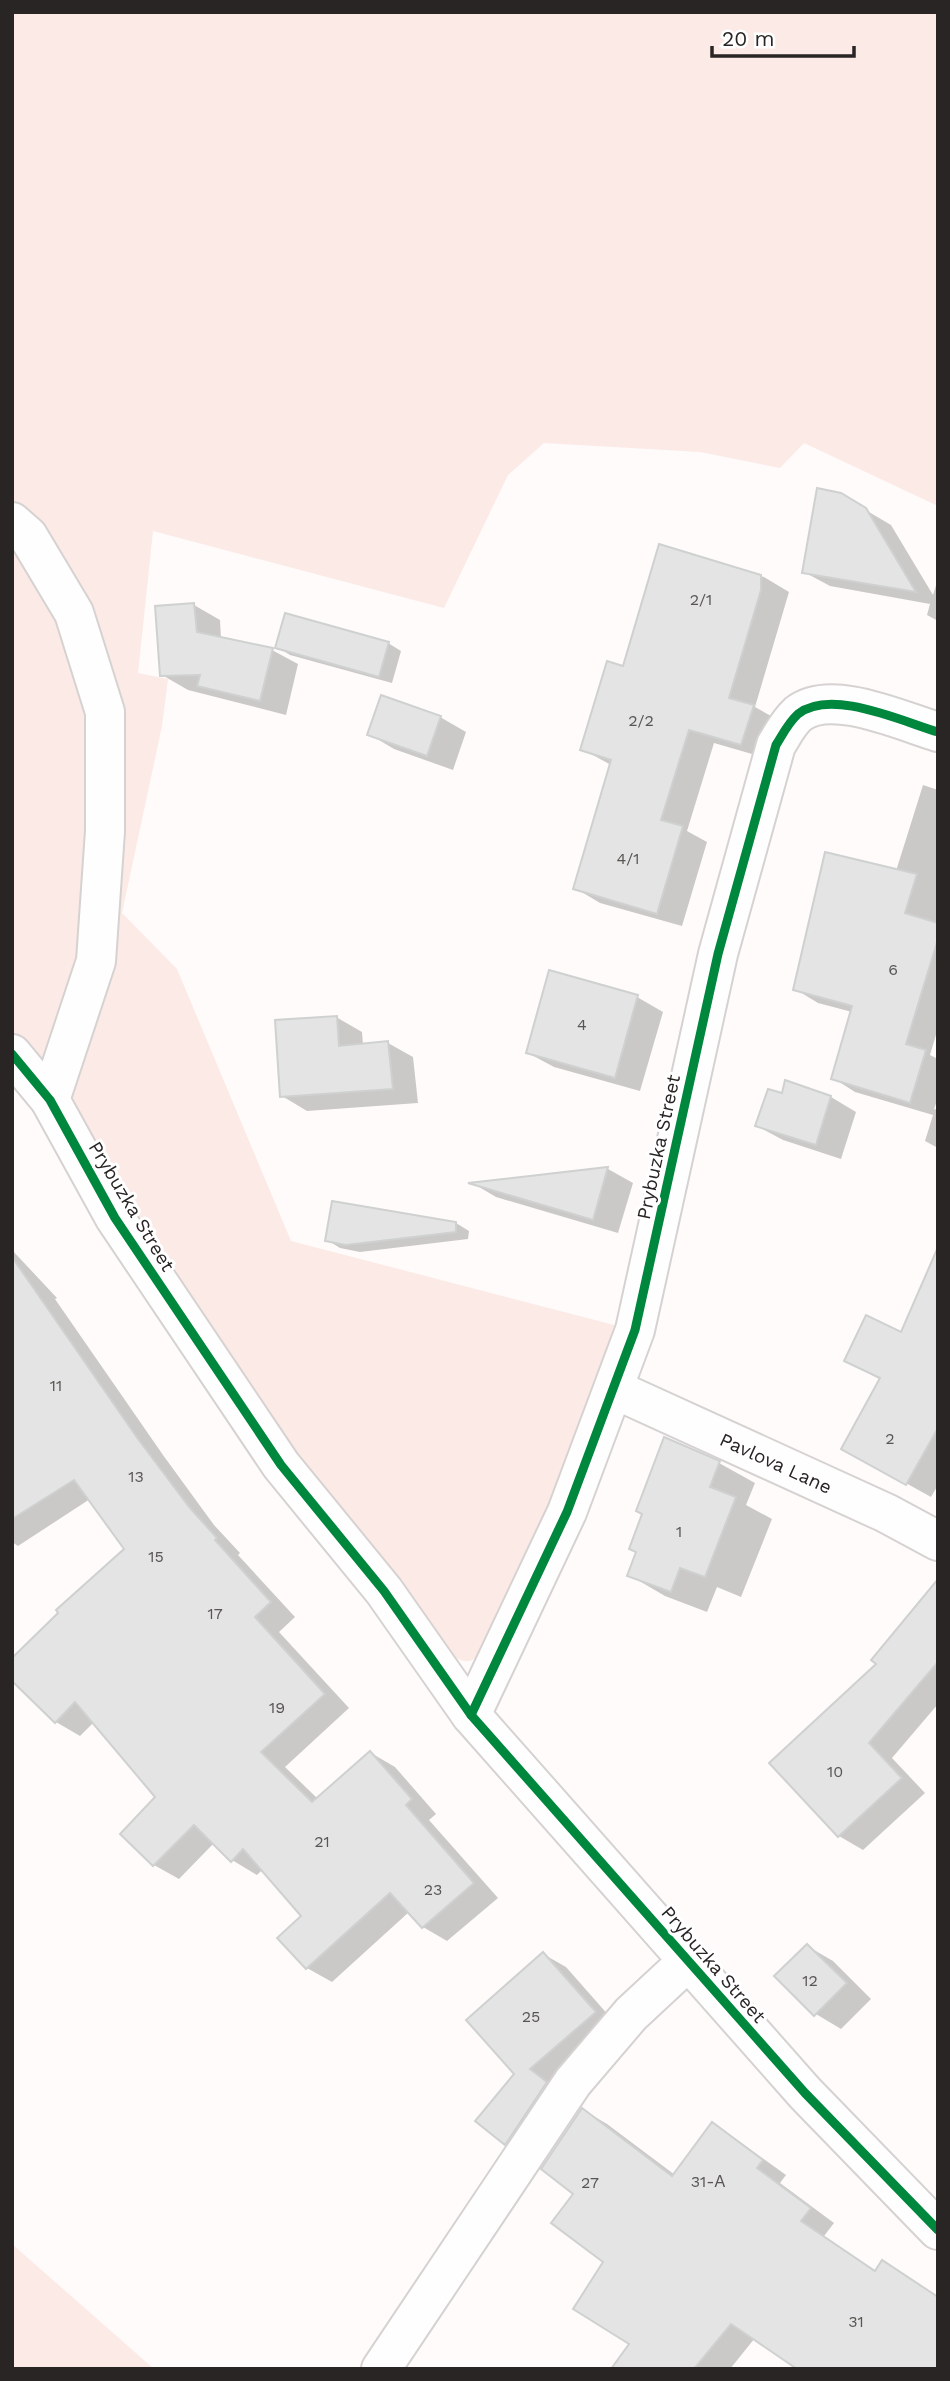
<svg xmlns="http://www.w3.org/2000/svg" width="950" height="2381" viewBox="0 0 950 2381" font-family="'Work Sans',sans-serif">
<rect width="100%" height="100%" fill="#fefbfa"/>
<g fill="#fceae6">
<path d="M12,12H938V506L804,443L780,468L700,452L544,443L508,475L444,608L153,531L138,673L168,679L162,726L122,913L177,969L291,1241L622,1327L557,1507L483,1650C474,1661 468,1665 455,1657L299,1462L129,1211L58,1088L12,1032Z"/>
<polygon points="12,2244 154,2369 12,2369"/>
</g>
<g fill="#0003">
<polygon points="840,495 891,525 933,595 938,579 938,621 927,615 930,604 830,586 804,572"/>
<polygon points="660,547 764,577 789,592 755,707 778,720 766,758 714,743 687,831 707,842 682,926 600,903 575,888 611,765 582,749 625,669"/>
<polygon points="194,605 220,620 221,639 272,650 298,664 286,715 188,690 162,675"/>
<polygon points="388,643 401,651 392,683 290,655 277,647"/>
<polygon points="440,717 466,732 453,770 394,749 369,734"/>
<polygon points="923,785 938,790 938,1028 930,1055 938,1059 938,1098 934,1109 938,1110 938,1148 925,1141 933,1115 855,1092 833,1078 852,1012 818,1003 795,989 896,871"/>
<polygon points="637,997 663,1012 640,1091 554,1067 528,1053"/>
<polygon points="336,1017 362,1032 363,1045 388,1043 413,1057 418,1103 307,1111 282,1096"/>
<polygon points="787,1082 831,1097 856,1112 841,1159 783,1140 757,1126 783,1096"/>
<polygon points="608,1169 633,1183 618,1233 496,1197 474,1184"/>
<polygon points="456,1223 469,1231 468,1239 360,1252 340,1248 327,1240"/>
<polygon points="12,1250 57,1298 55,1299 163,1455 214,1525 240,1553 238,1555 295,1617 279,1632 349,1708 285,1767 318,1799 371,1753 395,1767 436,1814 429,1820 498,1898 447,1941 423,1927 409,1912 332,1982 307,1968 304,1916 263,1869 257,1875 232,1860 214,1843 179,1879 154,1865 122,1834 157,1797 94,1722 80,1736 56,1722 126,1549 90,1499 18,1546 12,1542"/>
<polygon points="938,1301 938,1485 931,1497 868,1462 881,1380 846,1361 902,1334"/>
<polygon points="719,1463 755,1483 746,1505 772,1519 741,1597 717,1587 707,1612 665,1596 629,1575 638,1552 644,1514"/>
<polygon points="938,1581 938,1704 892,1758 925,1793 863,1850 839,1836 879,1663"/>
<polygon points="807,1946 833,1961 871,1999 841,2029 816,2014"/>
<polygon points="543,1954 566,1967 618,2026 529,2156 506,2143 516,2074"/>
<polygon points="583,2110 607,2124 675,2175 712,2125 736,2139 786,2175 780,2183 834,2223 824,2236 876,2272 883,2262 938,2297 755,2338 730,2369 613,2369 632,2344 606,2262 576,2194"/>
</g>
<g fill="#e3e4e3" stroke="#cfd1d0" stroke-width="2">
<polygon points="817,488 841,493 866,508 916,592 802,573"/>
<polygon points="659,544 761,575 761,590 729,698 754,705 741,745 689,730 661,820 683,826 657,914 573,889 611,760 580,750 607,661 623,666"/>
<polygon points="194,603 197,632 273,648 260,701 197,686 200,675 160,676 155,606"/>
<polygon points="285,613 389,642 379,677 275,648"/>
<polygon points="381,695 441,716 427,756 367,735"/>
<polygon points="825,852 917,874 905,913 938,923 938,939 906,1044 926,1050 910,1103 831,1079 852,1006 793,990"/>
<polygon points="549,970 638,995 615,1078 526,1053"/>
<polygon points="337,1016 339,1046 388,1041 393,1089 280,1097 275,1020"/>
<polygon points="785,1080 831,1096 816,1145 755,1126 768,1089 782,1093"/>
<polygon points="608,1167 593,1220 468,1183"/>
<polygon points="332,1201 456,1222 456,1232 346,1245 325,1241"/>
<polygon points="938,1247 938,1428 906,1485 841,1449 880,1378 844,1361 866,1315 901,1332"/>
<polygon points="12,1257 138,1439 190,1508 217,1538 215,1540 271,1602 255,1617 325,1694 261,1752 312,1802 370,1751 412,1799 406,1805 474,1883 422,1928 390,1893 306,1969 277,1938 301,1916 243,1849 231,1862 194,1825 153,1866 120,1834 155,1797 75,1702 55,1723 12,1681 12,1658 58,1613 56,1610 124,1549 74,1480 12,1519"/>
<polygon points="664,1437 720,1461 710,1487 736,1497 705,1577 680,1568 671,1592 627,1576 636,1552 629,1549 642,1514 636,1511"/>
<polygon points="938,1579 938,1662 869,1743 902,1778 838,1837 769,1763 876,1664 871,1660"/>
<polygon points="807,1944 847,1983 814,2016 774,1976"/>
<polygon points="543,1952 596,2012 530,2069 547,2082 505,2145 475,2121 514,2074 466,2020"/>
<polygon points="582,2108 672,2176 712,2122 763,2160 757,2168 811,2208 801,2221 875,2271 882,2260 938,2297 938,2369 797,2369 731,2324 694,2369 611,2369 629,2344 573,2309 603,2262 551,2223 573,2194 541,2169"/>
</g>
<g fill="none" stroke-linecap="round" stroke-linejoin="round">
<defs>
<g id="minor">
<polyline points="12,522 28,536 74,613 105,712 105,831 96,961 50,1100"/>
<polyline points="12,1054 50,1100 115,1218 281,1465 384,1591 471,1715 805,2093 938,2230"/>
<path id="s1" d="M614,1389L886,1513L938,1541"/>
<path d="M471,1715L567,1512L635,1330L718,954L776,745C783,734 788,723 798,714C831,688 901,721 938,732"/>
<polyline points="381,2369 573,2082 631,2014 688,1961"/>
</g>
</defs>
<use href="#minor" stroke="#d6d2d1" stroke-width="42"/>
<use href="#minor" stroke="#fffefe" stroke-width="38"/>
<defs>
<g id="cycleway">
<polyline points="12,1054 50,1100 115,1218 281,1465 384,1591 471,1715 805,2093 938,2230"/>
<path d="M471,1715L567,1512L635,1330L718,954L776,745C783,734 788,723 798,714C831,688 901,721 938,732"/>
</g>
</defs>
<use href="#cycleway" stroke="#fff" stroke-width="13"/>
<use href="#cycleway" stroke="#00873e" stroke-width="9"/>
</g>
<g text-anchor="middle" stroke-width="6" stroke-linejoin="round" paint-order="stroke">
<g font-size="16" fill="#585554">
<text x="701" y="605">2/1</text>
<text x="641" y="726">2/2</text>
<text x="628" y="864">4/1</text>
<text x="893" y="975">6</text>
<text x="582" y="1030">4</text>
<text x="56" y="1391">11</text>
<text x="890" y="1444">2</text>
<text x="136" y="1482">13</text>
<text x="679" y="1537">1</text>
<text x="156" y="1562">15</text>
<text x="215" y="1619">17</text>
<text x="277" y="1713">19</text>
<text x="835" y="1777">10</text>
<text x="322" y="1847">21</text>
<text x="433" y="1895">23</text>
<text x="810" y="1986">12</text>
<text x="531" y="2022">25</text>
<text x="708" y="2187">31-А</text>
<text x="590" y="2188">27</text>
<text x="856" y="2327">31</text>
</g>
<g font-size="19" fill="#292524" stroke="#fff">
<text transform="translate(658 1147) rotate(-78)" y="7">Prybuzka Street</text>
<text transform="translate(132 1206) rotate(59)" y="7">Prybuzka Street</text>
<text dy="7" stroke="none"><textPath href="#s1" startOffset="178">Pavlova Lane</textPath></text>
<text transform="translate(714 1964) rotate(49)" y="7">Prybuzka Street</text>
</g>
</g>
<rect width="950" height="2381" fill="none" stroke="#292524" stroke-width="28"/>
<path d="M712 46v10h142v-10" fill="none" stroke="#292524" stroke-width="3.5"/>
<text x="722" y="46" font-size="21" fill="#292524" stroke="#ffffff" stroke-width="5" paint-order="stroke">20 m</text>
</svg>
